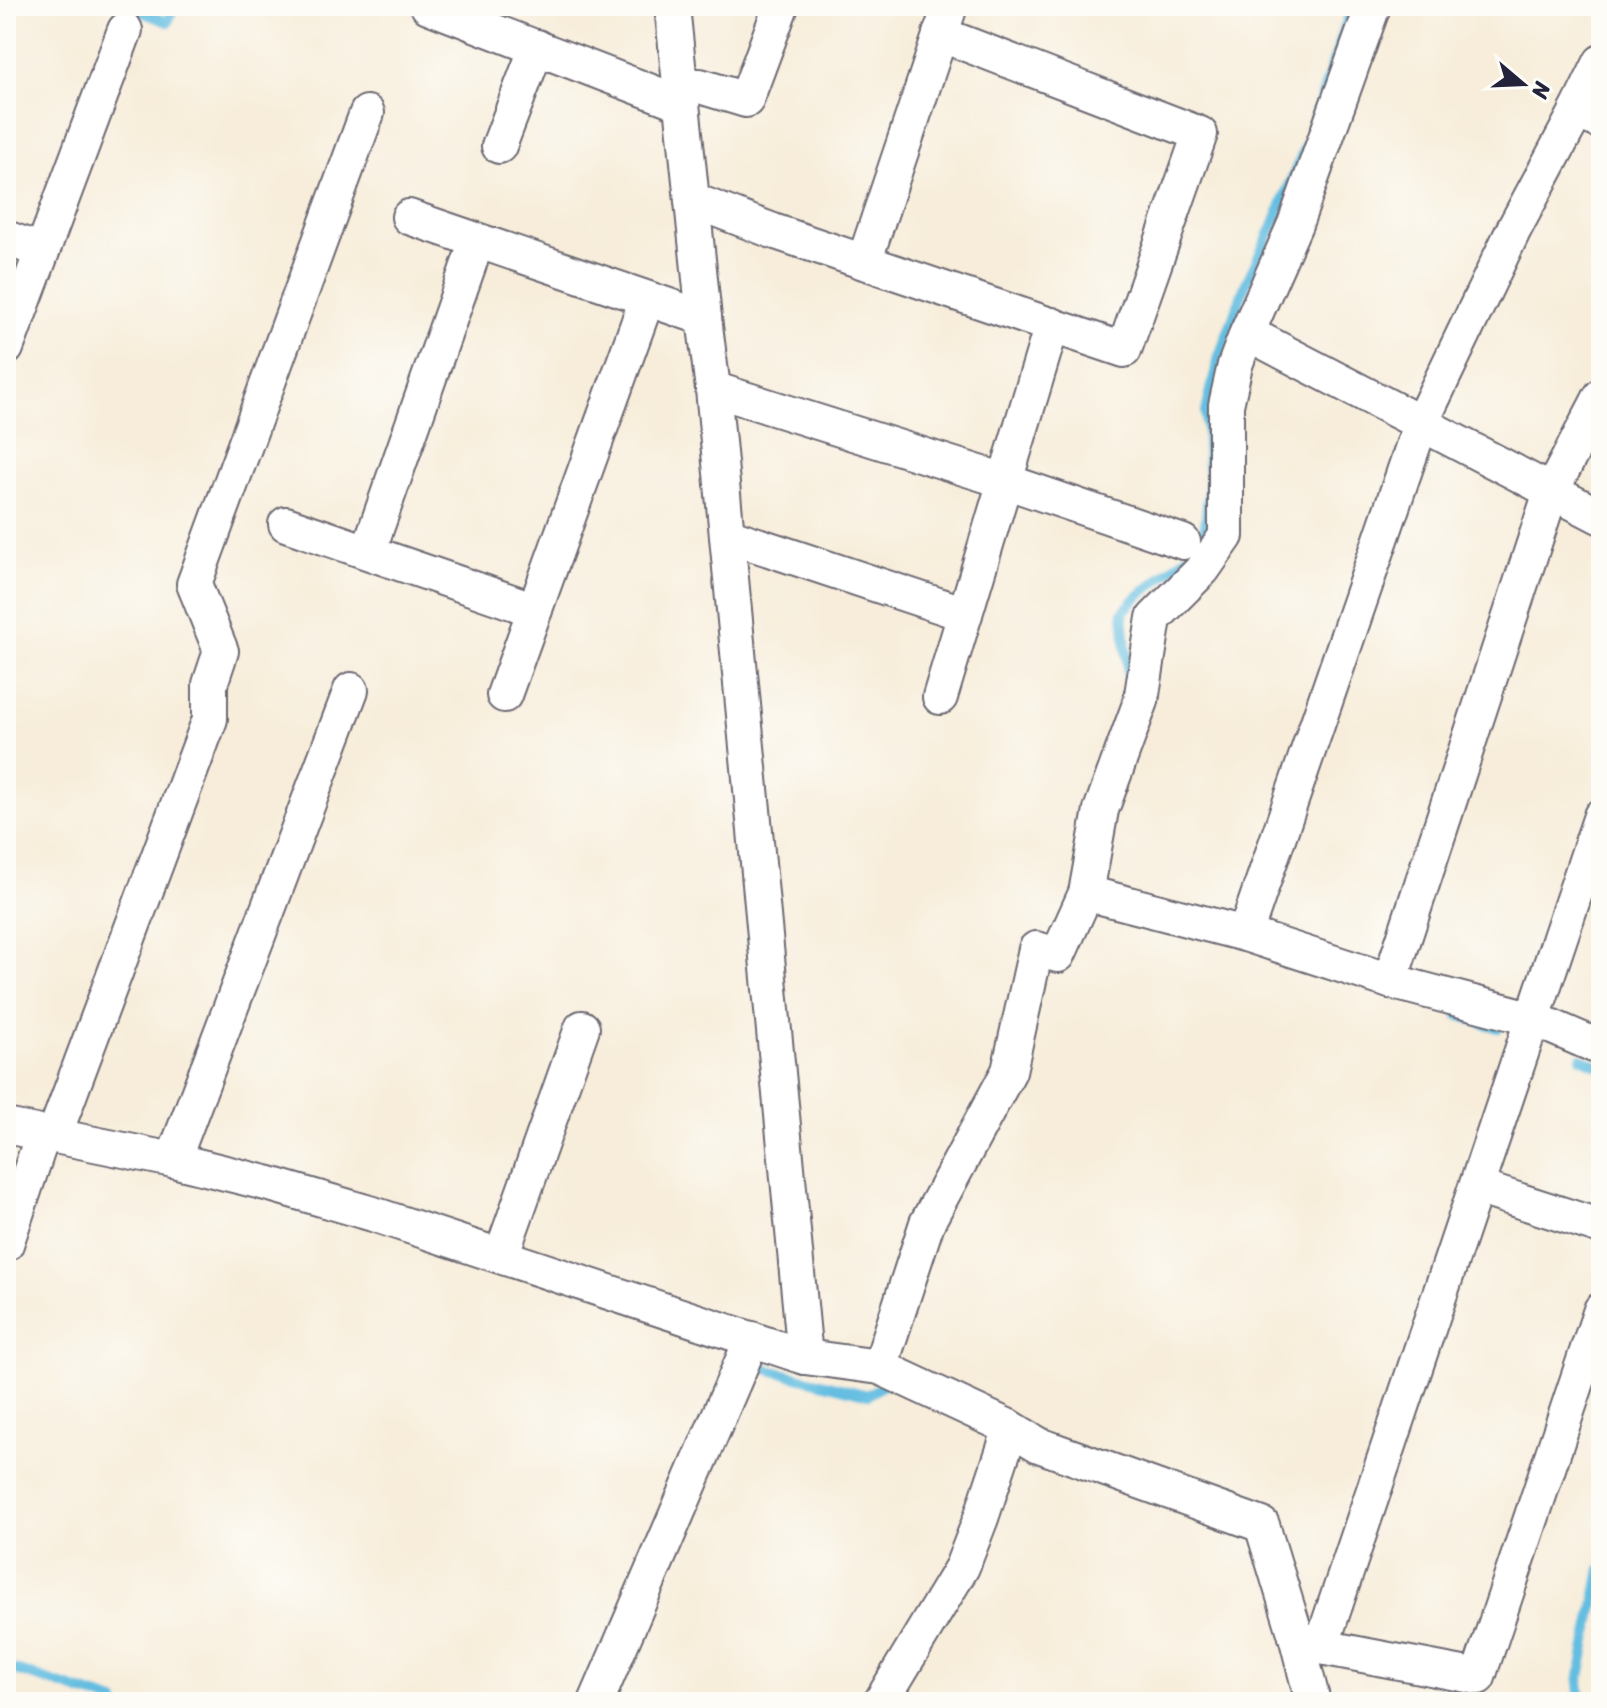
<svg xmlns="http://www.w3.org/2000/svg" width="1607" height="1708" viewBox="0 0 1607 1708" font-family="Sriracha,sans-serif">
<rect width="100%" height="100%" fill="#fdfcf7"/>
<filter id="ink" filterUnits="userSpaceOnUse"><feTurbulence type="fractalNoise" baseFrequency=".0125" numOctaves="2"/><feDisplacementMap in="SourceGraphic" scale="16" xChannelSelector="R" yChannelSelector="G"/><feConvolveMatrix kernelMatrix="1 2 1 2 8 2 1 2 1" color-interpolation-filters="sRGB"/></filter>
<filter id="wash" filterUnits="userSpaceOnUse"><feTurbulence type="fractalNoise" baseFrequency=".006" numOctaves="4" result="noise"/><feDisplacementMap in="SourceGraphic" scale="32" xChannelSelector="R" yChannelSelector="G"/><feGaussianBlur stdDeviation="1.8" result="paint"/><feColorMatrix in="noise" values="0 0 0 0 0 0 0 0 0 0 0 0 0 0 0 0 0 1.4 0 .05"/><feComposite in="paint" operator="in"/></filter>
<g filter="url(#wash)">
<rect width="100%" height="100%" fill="#f7edda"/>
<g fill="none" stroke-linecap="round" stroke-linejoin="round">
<g stroke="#63bee1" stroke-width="10">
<polyline points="126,6 168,22 175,6"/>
<polyline points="1312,125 1352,6"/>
<polyline points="1129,686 1123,612 1137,597 1198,548 1205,527 1209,485 1206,412 1219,356 1246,283 1272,228 1306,144"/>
<polyline points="1458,1015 1498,1028"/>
<polyline points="1581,1058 1601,1067"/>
<polyline points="754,1378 758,1367 868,1395 883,1385 886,1377"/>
<polyline points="6,1667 115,1702"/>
<polyline points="1581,1702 1579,1682 1601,1569"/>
</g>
</g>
</g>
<g filter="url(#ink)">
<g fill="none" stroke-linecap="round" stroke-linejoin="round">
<defs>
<g id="minor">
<polyline points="428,6 680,103"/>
<polyline points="672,6 704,318 713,389 805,1357"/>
<polyline points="1373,6 1295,224 1247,333 1601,517"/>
<polyline points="679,86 700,86 746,100 781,6"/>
<polyline points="1577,111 1601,62"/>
<polyline points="1601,122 1577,111 1514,229 1421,423 1245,934 1390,981 1534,1019 1601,1048"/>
<polyline points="499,146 537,47"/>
<polyline points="692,200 773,231 1124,350 1200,134 940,34"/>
<polyline points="409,217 704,318"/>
<polyline points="6,238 42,251"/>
<polyline points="864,262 950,6"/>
<polyline points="6,348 125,30"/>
<polyline points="713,389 1005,481 1183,542"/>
<polyline points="286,524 535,610"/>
<polyline points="727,535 965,614"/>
<polyline points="368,552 477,241"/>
<polyline points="504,695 647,299"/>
<polyline points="940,697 1052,325"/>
<polyline points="1245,934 1086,893 1101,810 1141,701 1154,618 1203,569 1226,536 1226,405 1235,365 1247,333"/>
<polyline points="1390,981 1551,492 1601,396"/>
<polyline points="6,1126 173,1160 270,1184 373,1214 805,1357 880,1367 1011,1428 1039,1445 1262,1525 1296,1636 1321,1647 1478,1677 1601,1310"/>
<polyline points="54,1136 210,719 210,684 221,651 194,584 367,113"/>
<polyline points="173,1160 351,690"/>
<polyline points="1477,1187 1601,1227"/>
<polyline points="6,1244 43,1134"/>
<polyline points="501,1256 582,1028"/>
<polyline points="880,1367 927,1223 1009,1071 1036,949 1058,955 1086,893"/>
<polyline points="1296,1636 1313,1702"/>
<polyline points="1321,1647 1601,816"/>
<polyline points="596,1702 752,1339"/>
<polyline points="881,1702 962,1567 981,1518 1011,1428"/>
</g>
</defs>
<use href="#minor" stroke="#6d6973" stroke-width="38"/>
<use href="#minor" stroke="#fff" stroke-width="34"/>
</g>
</g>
<rect width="1607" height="1708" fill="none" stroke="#fdfcf7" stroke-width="32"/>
<g transform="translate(1523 84) rotate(109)" stroke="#fdfcf7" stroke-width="6" paint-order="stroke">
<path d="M0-6L14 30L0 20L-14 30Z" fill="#22223b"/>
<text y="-12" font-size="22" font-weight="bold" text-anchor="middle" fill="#22223b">N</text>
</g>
</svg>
